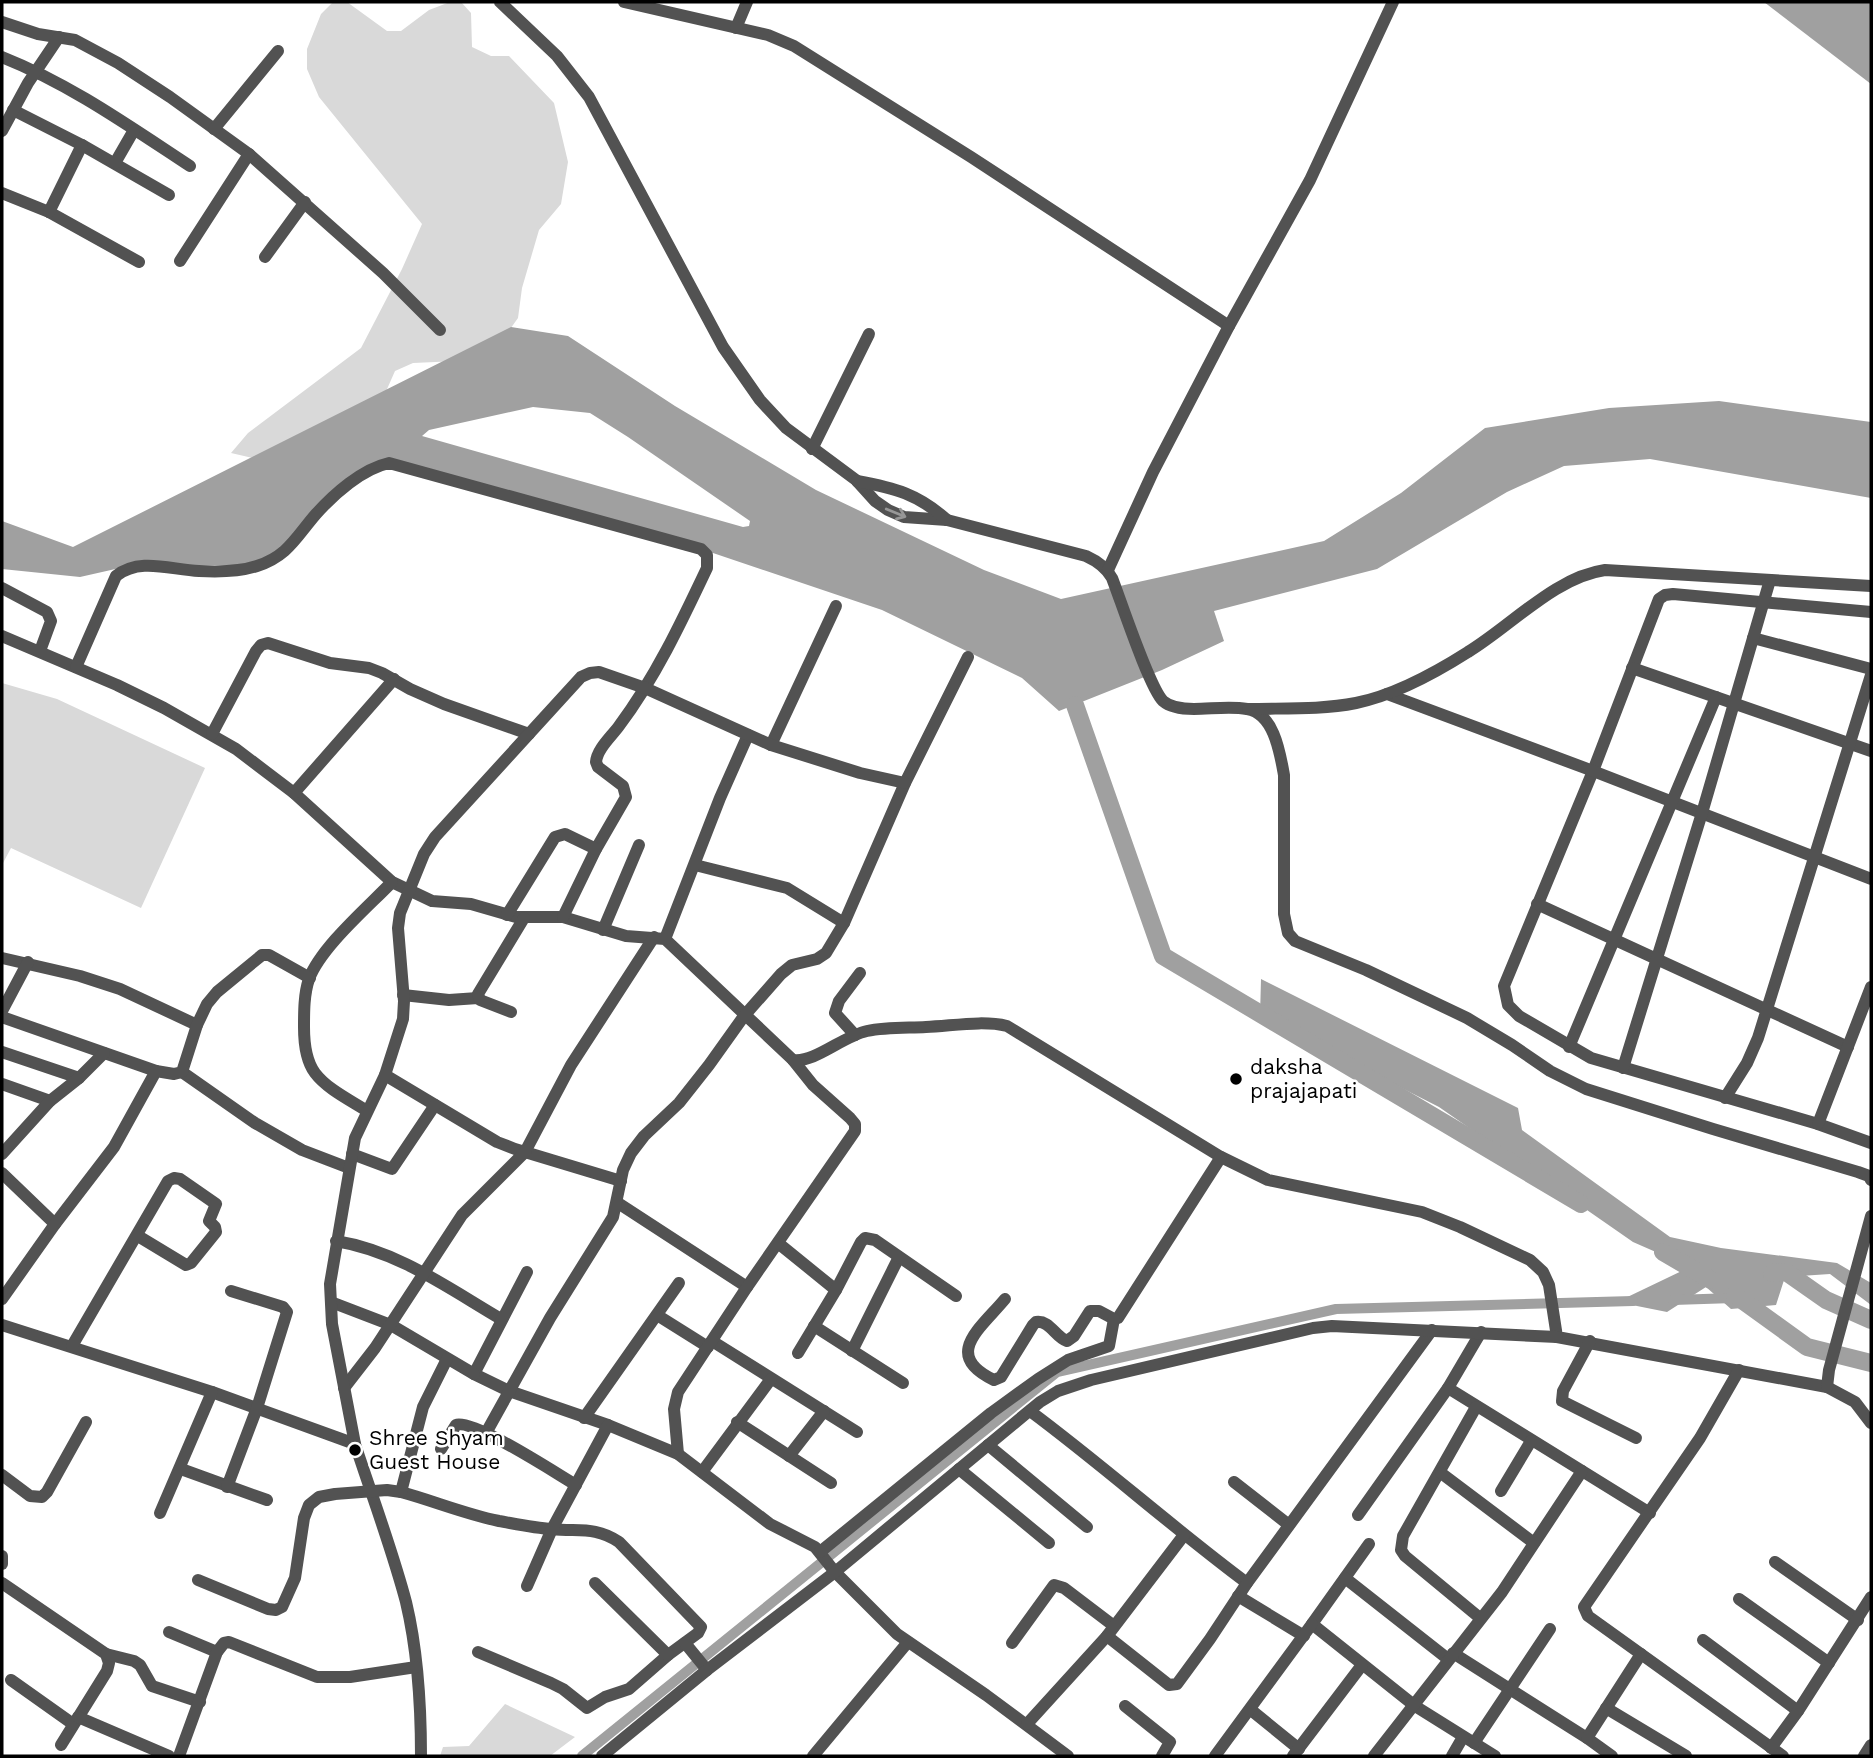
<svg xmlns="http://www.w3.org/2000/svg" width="1873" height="1758" viewBox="0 0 1873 1758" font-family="'Work Sans',sans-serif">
<rect width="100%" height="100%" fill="#fff"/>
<g fill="#d9d9d9">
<polygon points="347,2 387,31 401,31 429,10 450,2 461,2 471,13 472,47 491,56 509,56 554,103 568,162 561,204 539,230 522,288 518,318 500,343 458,361 413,363 395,371 380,405 261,460 231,453 248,433 361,348 402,269 422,224 319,97 307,69 307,49 321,14 332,3"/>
<polygon points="2,683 57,699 205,768 141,908 11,848 2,865"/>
<polygon points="505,1704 575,1737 550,1756 440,1756 443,1747 469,1746"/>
</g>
<g fill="#a0a0a0" fill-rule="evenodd">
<polygon points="1764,2 1871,2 1871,84"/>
<path d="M511,327L568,336L675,406L816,490L984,570L1061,599L1324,541L1401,493L1485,428L1609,408L1719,401L1871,422V498L1650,459L1564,466L1507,492L1377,569L1214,611L1224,641L1162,670L1059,711L1022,678L882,610L713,553L389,459L325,507L281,557L238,565H133L80,577L2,569V521L73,547ZM533,407L590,413L628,437L750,521L749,526L743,527L422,436L429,430Z"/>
<polygon points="1261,979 1518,1108 1522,1130 1670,1237 1721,1248 1837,1263 1871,1283 1871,1305 1830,1274 1785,1277 1776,1305 1731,1309 1706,1287 1667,1312 1617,1302 1690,1267 1633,1242 1439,1107 1260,1016"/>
</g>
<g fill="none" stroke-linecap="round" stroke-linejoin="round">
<g stroke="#a0a0a0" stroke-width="10">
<polyline points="1673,1300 1734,1298"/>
<polyline points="582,1756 1057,1372 1336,1309 1633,1301"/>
</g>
<g stroke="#a0a0a0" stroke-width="18">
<polyline points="1075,705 1163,956 1581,1204"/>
<polyline points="1663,1252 1711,1280"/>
<polyline points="1772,1273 1786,1272 1826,1300 1871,1320"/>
<polyline points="1735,1295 1807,1347 1871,1363"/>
</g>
<g stroke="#525252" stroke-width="12">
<path d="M500,2L557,56L589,97L723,347L760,400L786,428L856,480L875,501L888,510L904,517L947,520L1086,556C1097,561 1106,567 1112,578C1121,601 1149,687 1163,701C1171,708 1183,709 1194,709C1211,709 1230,706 1247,709C1274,713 1280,753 1284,775V914L1288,933L1295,941L1366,970L1467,1018L1512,1045L1550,1071L1586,1089L1713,1129L1858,1172L1869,1176L1871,1180"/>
<polyline points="624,2 768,35 794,46 971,157 1229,326"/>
<polyline points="2,22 38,34 75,40 118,63 170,97 249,154 383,273 440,330"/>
<polyline points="736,28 747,2"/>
<path d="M2,57C70,84 129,126 190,166"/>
<polyline points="13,110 82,145 169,195"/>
<polyline points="214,129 278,51"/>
<polyline points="2,131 28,83 59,37"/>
<polyline points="115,163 134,130"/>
<polyline points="2,193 49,212 139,262"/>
<polyline points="49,212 82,145"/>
<polyline points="265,257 305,202"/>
<polyline points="180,261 249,154"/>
<polyline points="812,449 869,334"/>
<path d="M857,481C895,488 918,494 947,520"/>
<polyline points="1108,570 1153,472 1229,326 1310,180 1393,2"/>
<polyline points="2,588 47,612 51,621 40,651"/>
<polyline points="1871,612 1673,594 1665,595 1659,599 1593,771 1504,986 1508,1005 1519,1016 1591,1058 1818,1124 1871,1143"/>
<path d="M2,636L117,685L164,708L236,749L294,793L392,882L432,901L471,904L516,917H563L626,936L665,939L793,1060C815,1063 843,1036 867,1031C886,1027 907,1028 926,1027C952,1026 982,1020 1007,1026L1221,1157L1268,1180L1422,1212L1460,1227L1530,1260L1543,1272L1549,1285L1557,1337L1827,1387L1855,1402L1871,1423"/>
<polyline points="1753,638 1871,669"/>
<path d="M76,667L116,576C140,557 171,570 199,571C217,572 239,572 257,566C288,556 296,537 316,514C334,494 362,469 389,463L701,549L707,555V568C681,623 655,678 619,726C611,737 597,749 596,762L598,767L623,786L626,797L596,849L563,917"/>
<polyline points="1632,668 1871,751"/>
<polyline points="1387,694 1593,771 1871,879"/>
<path d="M1248,709C1284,708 1321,710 1356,703C1395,695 1435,673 1468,652C1511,626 1555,577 1605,570L1871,586"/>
<polyline points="212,734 256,651 261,645 268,643 330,663 369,668 382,673 410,689 444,704 529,734"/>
<polyline points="771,745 836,606"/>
<polyline points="294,793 394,679"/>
<polyline points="695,865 787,888 844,923"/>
<polyline points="1537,904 1848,1047"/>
<polyline points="507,915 555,837 565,834 596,849"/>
<polyline points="603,930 639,845"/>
<polyline points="665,939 720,798 748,735"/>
<polyline points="2,958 80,976 120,989 197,1025"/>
<polyline points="403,995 449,1000 478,998"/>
<polyline points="2,1011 28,962"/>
<polyline points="511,1012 480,1000 478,994 524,918"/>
<polyline points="2,1017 156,1071"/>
<polyline points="855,1035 835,1013 839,1001 860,973"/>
<polyline points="1569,1047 1716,697"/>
<polyline points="2,1052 79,1078"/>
<polyline points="1623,1068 1702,813 1770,580"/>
<polyline points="182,1072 255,1123 302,1150 349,1168"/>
<polyline points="385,1075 497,1142 515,1149 621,1181"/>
<polyline points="2,1084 50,1101"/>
<polyline points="1725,1098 1747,1063 1758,1038 1871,675"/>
<path d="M367,1111C350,1100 327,1089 315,1073C306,1061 304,1041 304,1027C304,1011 304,994 309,979C321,947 368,907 392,882"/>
<polyline points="1818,1124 1871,987"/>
<polyline points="2,1154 50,1101 79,1078 104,1053"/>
<polyline points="352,1154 392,1169 435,1105"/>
<polyline points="2,1173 55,1224"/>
<polyline points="618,1203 747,1287"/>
<path d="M336,1241C398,1251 448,1288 501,1319"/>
<polyline points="778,1243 836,1290"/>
<polyline points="527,1272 474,1374 509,1391 608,1425 678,1454 770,1524 815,1547 835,1572 897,1634 986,1695 1068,1756"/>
<polyline points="2,1299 55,1224 114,1147 156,1071 174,1074 182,1072 197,1025 207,1004 217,992 262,955 269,955 310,978"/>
<path d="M1005,1299C980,1329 942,1355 994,1380L1001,1377L1033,1325L1036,1322C1050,1320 1055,1337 1067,1341L1074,1336L1090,1311H1099L1114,1319L1118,1318L1221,1157"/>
<polyline points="331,1302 391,1325 474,1374"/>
<polyline points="657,1315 708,1347"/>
<path d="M2,1325L212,1392L355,1444C372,1496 392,1549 406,1602C418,1652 421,1705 421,1756"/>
<polyline points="814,1326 903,1383"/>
<polyline points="1481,1332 1448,1388 1650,1513"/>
<polyline points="712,1341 857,1432"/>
<polyline points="1590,1341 1563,1391 1562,1401 1636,1438"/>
<polyline points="72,1346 168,1181 174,1178 180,1179 216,1204 209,1221 215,1227 216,1232 191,1263 186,1265 138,1236"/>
<polyline points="852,1351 899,1257"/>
<polyline points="798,1353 836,1290 861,1242 865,1238 875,1240 956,1296"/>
<polyline points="1739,1370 1700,1438 1584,1607 1588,1616 1783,1756"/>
<polyline points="1827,1387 1829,1370 1871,1216"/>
<polyline points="344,1388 375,1348 462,1215 525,1152 571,1065 654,937"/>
<polyline points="1476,1407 1403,1536 1401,1550 1405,1556 1480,1618"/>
<path d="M1030,1411C1104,1466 1173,1528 1247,1583"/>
<polyline points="584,1418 679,1283"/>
<polyline points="737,1422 831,1483"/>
<polyline points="486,1433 550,1318 613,1217 623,1170 631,1153 644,1136 679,1103 709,1065 744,1016 781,974 792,965 817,959 826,953 844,923 905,783 968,657"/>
<polyline points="355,1444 332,1324 330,1284 355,1138 385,1075 403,1019 404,1001 398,928 400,913 424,854 435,837 581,677 590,673 599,672 645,688 771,745 860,773 905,783"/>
<polyline points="988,1445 1087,1527"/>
<path d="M441,1449L456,1425C472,1418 557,1474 576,1485"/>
<polyline points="678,1454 674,1409 678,1392 747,1287 855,1131 855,1124 850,1118 813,1085 793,1060"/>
<polyline points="789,1456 824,1411"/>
<polyline points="181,1469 267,1500"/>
<polyline points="959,1469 1049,1543"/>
<polyline points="702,1472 771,1379"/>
<polyline points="1441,1473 1534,1543"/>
<polyline points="2,1475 30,1496 42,1497 47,1492 86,1422"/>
<polyline points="1234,1482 1289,1525"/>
<polyline points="227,1487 257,1408 287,1312 283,1307 231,1291"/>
<polyline points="1501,1491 1531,1441"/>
<path d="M401,1492C434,1501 465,1514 499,1521C516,1524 534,1528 552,1529C578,1532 595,1526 619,1542L701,1627L698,1633L668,1655L629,1689L605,1697L587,1708L563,1689L551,1683L478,1652"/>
<polyline points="160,1513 212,1392"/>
<polyline points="1358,1515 1448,1388"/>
<polyline points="1369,1544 1312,1624 1415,1706 1495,1756"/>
<polyline points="820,1552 991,1413 1038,1379 1068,1360 1109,1346 1114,1319"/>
<polyline points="2,1556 2,1564"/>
<polyline points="1775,1562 1858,1620"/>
<polyline points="1345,1578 1448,1659"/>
<polyline points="198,1580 268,1609 276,1610 282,1607 295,1578 304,1518 309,1505 319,1497 335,1494 387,1490 401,1492 423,1407 447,1359"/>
<polyline points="2,1583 106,1654 109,1663 107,1671 61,1745"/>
<polyline points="595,1583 668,1655"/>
<polyline points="527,1586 552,1529 608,1425"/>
<polyline points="1238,1596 1304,1636"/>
<polyline points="1739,1599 1829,1663"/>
<polyline points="169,1632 217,1652"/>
<polyline points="1107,1636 1169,1685 1177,1684 1210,1639 1247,1583 1432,1330"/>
<polyline points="1703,1640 1798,1711"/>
<polyline points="685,1643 707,1670"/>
<polyline points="1012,1643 1054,1585 1064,1588 1114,1626"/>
<polyline points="1453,1653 1587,1738 1612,1756"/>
<polyline points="106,1654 134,1661 140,1665 152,1686 200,1702"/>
<polyline points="11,1680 73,1724"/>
<polyline points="1125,1706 1170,1742 1162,1756"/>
<polyline points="1606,1708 1686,1756"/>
<polyline points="1251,1710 1299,1749"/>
<polyline points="78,1717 169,1756"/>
<polyline points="1027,1724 1107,1636 1184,1535"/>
<polyline points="1587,1738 1641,1654"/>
<polyline points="1474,1743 1550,1629"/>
<polyline points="1771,1748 1798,1711 1871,1597"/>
<polyline points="179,1756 217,1652 224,1643 229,1642 317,1677 350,1677 416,1667"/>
<polyline points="602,1756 707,1670 835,1572 1040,1402 1058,1391 1091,1380 1313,1328 1332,1326 1557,1337"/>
<polyline points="813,1756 908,1642"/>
<polyline points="1215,1756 1312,1624"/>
<polyline points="1293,1756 1362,1665"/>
<polyline points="1374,1756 1502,1592 1582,1471"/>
<polyline points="1452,1756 1463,1737"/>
<polyline points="1864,1756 1871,1745"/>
</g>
</g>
<defs><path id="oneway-shaft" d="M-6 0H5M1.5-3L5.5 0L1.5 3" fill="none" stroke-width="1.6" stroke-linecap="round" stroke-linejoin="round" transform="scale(1.75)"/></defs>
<use stroke="#979797" href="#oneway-shaft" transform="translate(896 513) rotate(22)"/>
<g fill="#000" stroke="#fff" stroke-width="2.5">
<circle cx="1236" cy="1079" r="7"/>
<circle cx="355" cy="1450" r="7"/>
</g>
<g text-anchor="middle" stroke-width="5" stroke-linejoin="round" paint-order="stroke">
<g font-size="21" fill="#000" stroke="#fff" text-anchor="start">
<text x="1250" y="1074">daksha<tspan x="1250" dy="24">prajajapati</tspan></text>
<text x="369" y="1445">Shree Shyam<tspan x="369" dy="24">Guest House</tspan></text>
</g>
</g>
<rect width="1873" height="1758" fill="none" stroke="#000000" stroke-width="7"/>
</svg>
